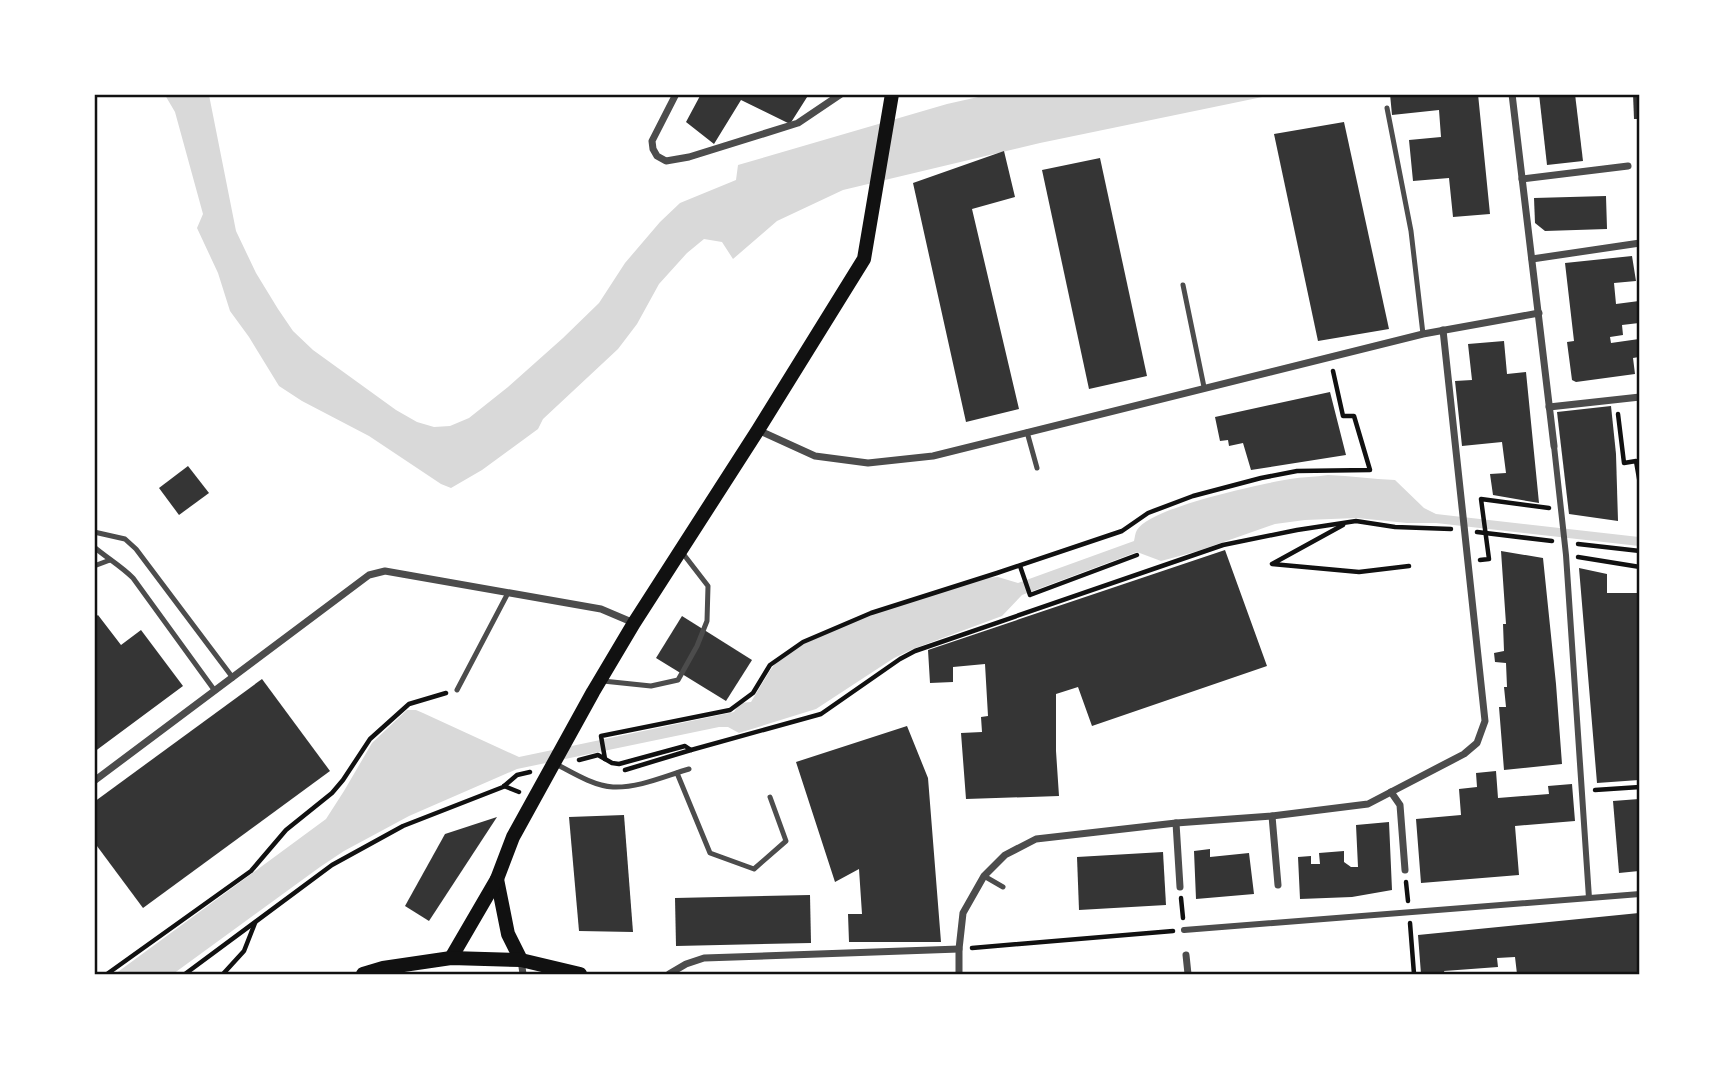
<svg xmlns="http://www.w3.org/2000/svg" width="1734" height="1069" viewBox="0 0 1734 1069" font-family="'DejaVu Sans',sans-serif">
<rect width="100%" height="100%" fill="#fff"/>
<g fill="#d9d9d9">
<polygon points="165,95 209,95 236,231 256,273 278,309 293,331 313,350 396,410 417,422 434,427 450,426 469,418 508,387 563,338 599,303 625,263 660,222 680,203 736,180 738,165 947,104 987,95 1272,95 1040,143 843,190 777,221 733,259 722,242 704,239 687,253 659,284 637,324 618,349 543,419 538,429 482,470 451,488 441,484 369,436 302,401 279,386 249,337 230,311 218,273 197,228 203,214 175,112"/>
<path d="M1328,475C1351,476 1372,479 1395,480L1424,508L1436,514L1639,537V546L1436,523H1407L1357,518L1305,520L1275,524L1198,551L1161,561L1137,552L1022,595L1002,616L913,649L894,658L816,709L739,733L728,727H719L517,769L409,816L344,851L320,867L173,974H115L326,819L344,791L372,743L407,710H416L423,713L519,757L734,712L740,703L751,702L769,672L780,657L810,641L864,617L985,578L998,577L1018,583L1134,541C1135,537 1135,533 1137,530C1151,507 1261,484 1290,479C1302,477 1315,477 1328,475Z"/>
</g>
<g fill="#353535">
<polygon points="701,94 809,94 790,124 741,100 714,144 686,122"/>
<polygon points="1390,94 1478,94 1490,214 1453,217 1449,178 1413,181 1409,140 1441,137 1439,110 1392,115"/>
<polygon points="1539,94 1575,94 1583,161 1547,165"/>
<polygon points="1633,94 1639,94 1639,119 1634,119"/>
<polygon points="1344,122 1389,329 1318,341 1274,134"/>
<polygon points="1004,151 1015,197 972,209 1019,409 966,422 913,183"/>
<polygon points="1100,158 1147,376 1089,389 1042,170"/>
<polygon points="1606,196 1607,229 1545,231 1535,223 1534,198"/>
<polygon points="1632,256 1636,281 1614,283 1616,304 1639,301 1639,323 1622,325 1623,335 1610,337 1611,343 1639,339 1639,357 1633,358 1635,374 1576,382 1572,380 1567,342 1574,341 1565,263"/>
<polygon points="1504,341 1507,374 1526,372 1539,503 1493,495 1490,474 1506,473 1502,442 1462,446 1455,381 1472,380 1468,344"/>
<polygon points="1330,392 1346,455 1251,470 1243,443 1229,446 1228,440 1220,441 1215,417"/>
<polygon points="1611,406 1616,454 1618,521 1569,514 1557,412"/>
<polygon points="188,466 209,493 179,515 159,488"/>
<polygon points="1225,550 1267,666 1092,726 1078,687 1056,694 1056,751 1059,796 966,799 961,733 982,732 981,717 988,716 985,664 953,667 953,682 930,683 928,650"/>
<polygon points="1501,551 1543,558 1556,684 1562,764 1504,770 1499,707 1506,707 1504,687 1507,687 1506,663 1495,662 1494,653 1504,651 1503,624 1506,624"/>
<polygon points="1579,568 1607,574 1607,593 1639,593 1639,780 1597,783"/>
<polygon points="98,615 121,645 141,630 183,686 94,752 94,618"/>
<polygon points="682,616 752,660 726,701 656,658"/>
<polygon points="262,679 330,771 143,908 94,842 94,802"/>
<polygon points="907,726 928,778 941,942 849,942 848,914 862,914 859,869 835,882 796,762"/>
<polygon points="1496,771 1498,798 1549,794 1548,786 1572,784 1575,821 1515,826 1519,875 1421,883 1416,819 1461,815 1459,789 1477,787 1476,773"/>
<polygon points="1639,799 1639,871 1619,873 1613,801"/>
<polygon points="624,815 633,932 579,931 569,817"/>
<polygon points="497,817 429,921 405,906 445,834"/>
<polygon points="1389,822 1392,890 1352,897 1300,899 1298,857 1311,856 1311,864 1320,864 1319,853 1344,851 1344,862 1351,867 1358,867 1356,825"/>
<polygon points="1210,849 1210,857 1249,853 1254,894 1196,899 1194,851"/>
<polygon points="1163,852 1166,905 1079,910 1077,857"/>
<polygon points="810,895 811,943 676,946 675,898"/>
<polygon points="1639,913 1639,974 1517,974 1515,957 1497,958 1498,967 1444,971 1445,974 1421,974 1418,935"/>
</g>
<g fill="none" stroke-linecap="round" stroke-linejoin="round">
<g stroke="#111" stroke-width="4.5">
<polyline points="1618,414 1624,463 1636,461 1640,484"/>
<polyline points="1343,525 1272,564 1359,572 1409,566"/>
<polyline points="1477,532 1552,541"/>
<polyline points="1578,544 1640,551"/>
<polyline points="1578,557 1640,567"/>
<polyline points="1480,560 1489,559 1481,499 1549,508"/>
<polyline points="1020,566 1030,595 1137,555"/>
<polyline points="605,759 601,736 730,710 753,693 770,665 803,642 871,613 997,573 1122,531 1148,513 1193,496 1261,478 1297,471 1370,470 1354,416 1343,416 1333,371"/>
<polyline points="579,760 598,755 612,763 619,764 685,746 691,750 821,714 900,659 915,651 1223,545 1297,530 1356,521 1395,527 1451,529"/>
<polyline points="625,770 691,750"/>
<polyline points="504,786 519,792"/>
<polyline points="1595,790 1640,787"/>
<polyline points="1406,882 1408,901"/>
<polyline points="1181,898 1183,918"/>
<polyline points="1410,923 1414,974"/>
<polyline points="972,948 1173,931"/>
<polyline points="107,974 251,871 286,830 332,793 343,780 370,739 409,704 446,693"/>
<polyline points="185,974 332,865 403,826 503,787 517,775 530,772"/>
<polyline points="223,974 244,951 255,923"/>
</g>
<g stroke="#4c4c4c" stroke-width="5">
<polyline points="1387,108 1411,231 1423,334"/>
<polyline points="1183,285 1204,387"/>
<polyline points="1027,432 1037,468"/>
<polyline points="94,532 125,539 136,549 233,678"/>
<path d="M94,547C107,558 121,566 133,578L215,691"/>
<polyline points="94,566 110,560"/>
<polyline points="603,681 651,686 678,680 697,646 707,621 708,586 681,551"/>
<polyline points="457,690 508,593"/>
<path d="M556,764C573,773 594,786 613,787C639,788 665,776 689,769"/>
<polyline points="677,773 710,853 754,869 786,841 770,797"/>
<polyline points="984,876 1003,887"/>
</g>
<g stroke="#4c4c4c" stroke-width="6">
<polyline points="1554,446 1566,555 1589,898"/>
<polyline points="1184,930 1640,894"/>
</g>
<g stroke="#4c4c4c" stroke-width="7">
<polyline points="676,94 652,141 653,149 657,156 666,161 689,157 798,123 841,94"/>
<polyline points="1512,94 1554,446"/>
<polyline points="1522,179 1628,166"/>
<polyline points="1532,259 1640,243"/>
<polyline points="1549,407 1640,397"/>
<polyline points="758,430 815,456 868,463 933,456 1423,334 1539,313"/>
<polyline points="94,781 369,575 385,571 601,609 634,623"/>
<polyline points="1391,792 1400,805 1405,870"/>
<polyline points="1272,816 1278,885"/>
<polyline points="1176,823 1180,887"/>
<polyline points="1186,955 1188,974"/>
<polyline points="521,960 523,974"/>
<polyline points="669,974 686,964 704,958 959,949"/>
<polyline points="959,974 959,949 963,913 984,876 1005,855 1036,839 1176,823 1272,816 1368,804 1464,754 1477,743 1485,721 1443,330"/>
</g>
<g stroke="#111" stroke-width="14">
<polyline points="497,879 508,934 521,960"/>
<polyline points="451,958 497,879 513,837 593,692 634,623 758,430 864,259 892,94"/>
<polyline points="363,974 383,968 451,958 521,960 580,974"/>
</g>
</g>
<rect width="1734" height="1069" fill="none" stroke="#ffffff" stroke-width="192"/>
<rect x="96" y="96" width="1542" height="877" fill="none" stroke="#111" stroke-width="2.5"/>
</svg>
